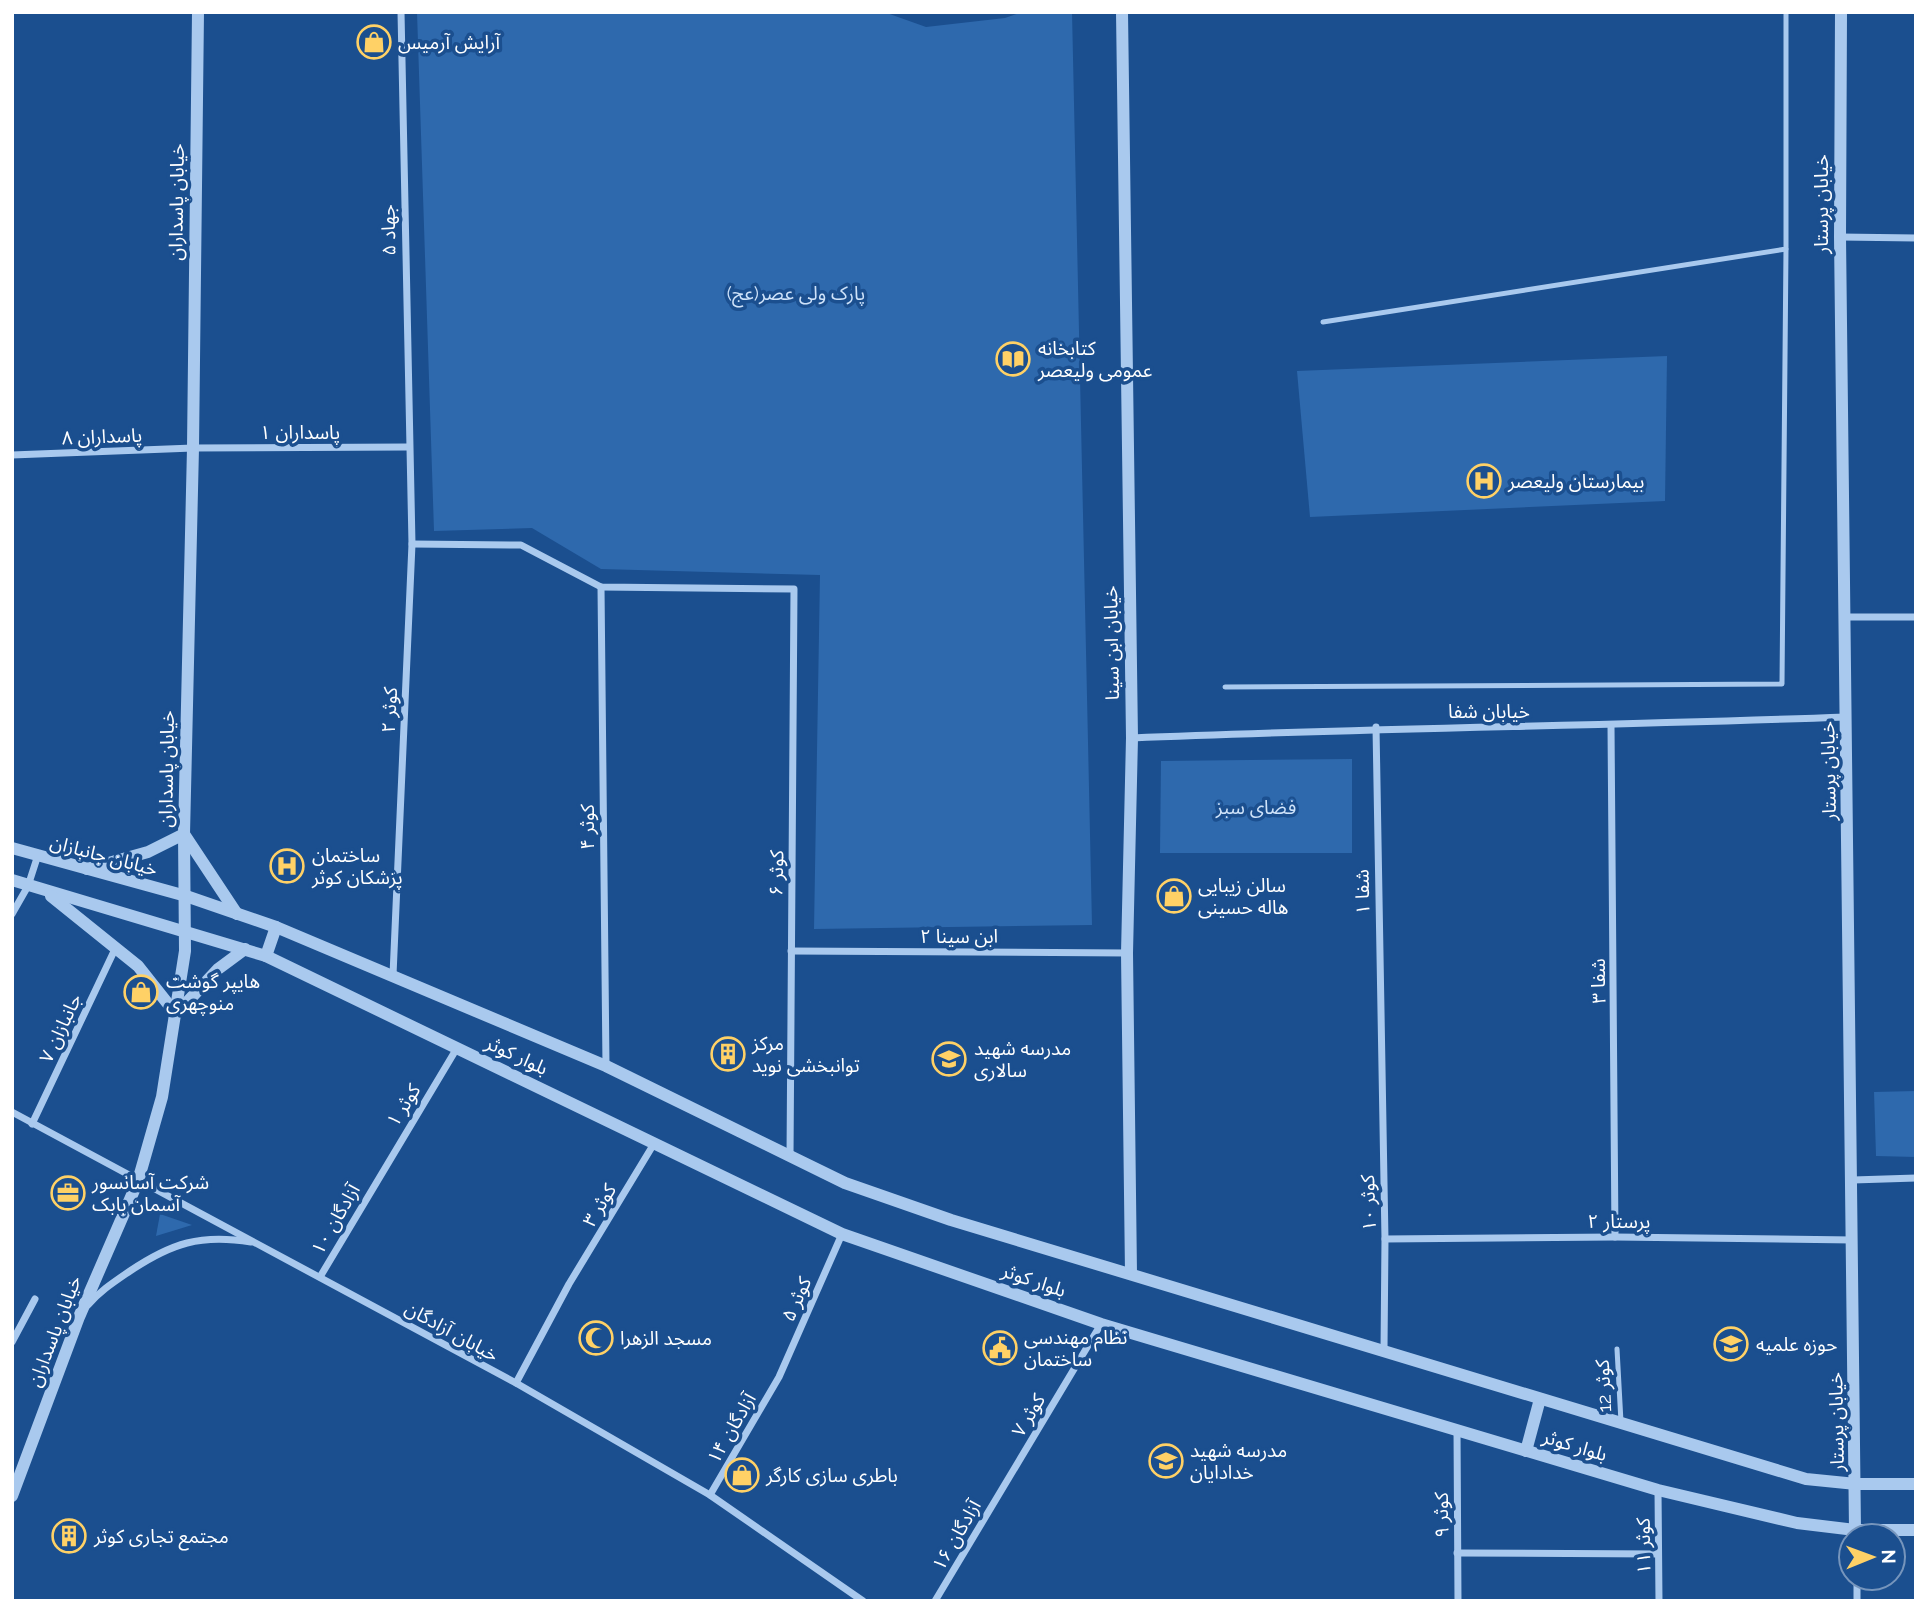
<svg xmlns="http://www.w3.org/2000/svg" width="1928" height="1613" viewBox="0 0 1928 1613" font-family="Raleway,'Noto Sans Arabic',sans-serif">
<rect width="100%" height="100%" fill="#1b4f8f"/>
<g fill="#2e69ad">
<polygon points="417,12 884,12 926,27 1005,18 1022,12 1072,12 1092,925 814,929 820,575 601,569 532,528 434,531"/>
<polygon points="1667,356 1665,501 1310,517 1297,371"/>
<polygon points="1352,759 1352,853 1160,853 1161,761"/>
<polygon points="1916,1091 1916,1157 1876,1156 1874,1092"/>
<polygon points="160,1214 192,1225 156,1236"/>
</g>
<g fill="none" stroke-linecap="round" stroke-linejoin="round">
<g stroke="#a9c9ee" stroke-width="5">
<polyline points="1323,322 1786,249 1786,12"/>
<polyline points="1225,687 1782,684 1786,249"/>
<polyline points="1617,1349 1621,1422"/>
</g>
<g stroke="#a9c9ee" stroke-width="7">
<polyline points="1840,237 1916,238"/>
<polyline points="12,455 193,448 407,447"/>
<polyline points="412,544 521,545 601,587 794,589 790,1157"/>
<polyline points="601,587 606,1066"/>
<polyline points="1847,617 1916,617"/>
<polyline points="1611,725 1615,1237"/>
<polyline points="1376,727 1385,1239 1384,1350"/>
<path d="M1132,738C1370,728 1608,726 1846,717"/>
<polyline points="12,914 28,886 37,858"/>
<polyline points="791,951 1127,953"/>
<polyline points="393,975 412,544 401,12"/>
<polyline points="12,1112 516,1383 710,1495 863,1601"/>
<polyline points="32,1124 116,947"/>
<polyline points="1853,1180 1916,1178"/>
<polyline points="1385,1239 1615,1237 1853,1240"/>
<polyline points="320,1277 457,1048"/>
<path d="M88,1305C100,1291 114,1282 130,1271C172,1243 200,1234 251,1242"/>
<polyline points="12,1342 35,1299"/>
<polyline points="516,1383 569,1284 655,1142"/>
<polyline points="1457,1429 1458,1601"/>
<polyline points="1658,1490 1659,1601"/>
<polyline points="710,1495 779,1377 842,1234"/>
<polyline points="1457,1553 1658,1554"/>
<polyline points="1857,1578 1857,1601"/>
<polyline points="935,1601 1101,1324"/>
</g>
<g stroke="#a9c9ee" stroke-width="12">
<polyline points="1122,12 1132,738 1127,953 1131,1273"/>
<polyline points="1841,12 1840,237 1855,1530"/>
<polyline points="12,848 186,896 276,927 606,1066 845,1183 951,1220 1806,1479 1856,1484 1916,1484"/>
<polyline points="87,869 148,852 184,834 237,914"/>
<polyline points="12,880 266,956 842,1234 1101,1324 1658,1490 1797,1523 1855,1530 1916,1530"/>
<polyline points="51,896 138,966 176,1014 218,969 245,949"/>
<polyline points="266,956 276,927"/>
<polyline points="1526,1451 1540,1399"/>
<polyline points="12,1496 79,1317 138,1181 162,1097 185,951 184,834 193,448 198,12"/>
</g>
</g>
<defs>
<symbol id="shop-ring" viewBox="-11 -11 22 22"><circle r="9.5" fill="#1b4f8f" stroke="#ffd166" stroke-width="1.5"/><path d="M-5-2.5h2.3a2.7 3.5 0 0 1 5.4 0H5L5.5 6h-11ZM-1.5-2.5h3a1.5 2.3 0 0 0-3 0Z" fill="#ffd166"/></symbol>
<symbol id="library-ring" viewBox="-11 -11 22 22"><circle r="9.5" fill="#1b4f8f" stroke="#ffd166" stroke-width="1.5"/><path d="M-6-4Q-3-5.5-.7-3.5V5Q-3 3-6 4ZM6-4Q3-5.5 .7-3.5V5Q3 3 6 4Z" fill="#ffd166"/></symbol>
<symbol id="hospital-ring" viewBox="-11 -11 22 22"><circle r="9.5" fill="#1b4f8f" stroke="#ffd166" stroke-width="1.5"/><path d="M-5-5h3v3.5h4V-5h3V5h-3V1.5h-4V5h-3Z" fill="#ffd166"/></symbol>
<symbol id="building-ring" viewBox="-11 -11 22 22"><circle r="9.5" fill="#1b4f8f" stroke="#ffd166" stroke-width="1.5"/><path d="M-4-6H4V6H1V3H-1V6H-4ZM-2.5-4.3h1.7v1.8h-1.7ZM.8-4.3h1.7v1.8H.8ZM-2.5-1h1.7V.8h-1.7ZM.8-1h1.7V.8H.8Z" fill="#ffd166"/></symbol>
<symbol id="school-ring" viewBox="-11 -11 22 22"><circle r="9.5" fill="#1b4f8f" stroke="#ffd166" stroke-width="1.5"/><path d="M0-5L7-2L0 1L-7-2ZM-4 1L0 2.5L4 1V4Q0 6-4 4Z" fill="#ffd166"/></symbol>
<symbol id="office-ring" viewBox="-11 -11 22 22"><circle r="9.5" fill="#1b4f8f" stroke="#ffd166" stroke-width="1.5"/><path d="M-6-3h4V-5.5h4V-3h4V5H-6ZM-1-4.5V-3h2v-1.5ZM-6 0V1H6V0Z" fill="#ffd166"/></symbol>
<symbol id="mosque-ring" viewBox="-11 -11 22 22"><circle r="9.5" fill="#1b4f8f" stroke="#ffd166" stroke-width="1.5"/><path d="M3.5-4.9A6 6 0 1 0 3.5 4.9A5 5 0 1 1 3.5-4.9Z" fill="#ffd166"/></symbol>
<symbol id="university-ring" viewBox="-11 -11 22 22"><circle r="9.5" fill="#1b4f8f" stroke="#ffd166" stroke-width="1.5"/><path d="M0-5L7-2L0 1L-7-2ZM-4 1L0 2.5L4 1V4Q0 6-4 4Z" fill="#ffd166"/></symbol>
<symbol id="civic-ring" viewBox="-11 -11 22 22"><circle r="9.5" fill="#1b4f8f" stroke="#ffd166" stroke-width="1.5"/><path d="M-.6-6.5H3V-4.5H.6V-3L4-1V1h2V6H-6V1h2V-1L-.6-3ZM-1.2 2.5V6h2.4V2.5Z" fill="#ffd166"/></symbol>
</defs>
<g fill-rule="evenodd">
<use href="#shop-ring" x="355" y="23" width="38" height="38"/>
<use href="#library-ring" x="994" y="340" width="38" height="38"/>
<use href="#hospital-ring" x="1465" y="462" width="38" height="38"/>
<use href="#hospital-ring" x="268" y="847" width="38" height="38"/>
<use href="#shop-ring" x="1155" y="877" width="38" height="38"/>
<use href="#shop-ring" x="122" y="973" width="38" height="38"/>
<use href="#building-ring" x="709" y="1035" width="38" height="38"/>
<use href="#school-ring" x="930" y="1040" width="38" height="38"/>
<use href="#office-ring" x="49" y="1174" width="38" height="38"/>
<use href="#mosque-ring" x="577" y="1319" width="38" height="38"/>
<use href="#university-ring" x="1712" y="1325" width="38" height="38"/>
<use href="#civic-ring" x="981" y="1329" width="38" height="38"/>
<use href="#school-ring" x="1147" y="1442" width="38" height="38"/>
<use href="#shop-ring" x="723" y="1456" width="38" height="38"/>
<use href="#building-ring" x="50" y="1517" width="38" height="38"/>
</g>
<g text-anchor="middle" stroke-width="7" stroke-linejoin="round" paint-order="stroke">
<g font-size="19" fill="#fff" stroke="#1b4f8f" text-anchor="start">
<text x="398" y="49">آرایش آرمیس</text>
<text x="1038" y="355">کتابخانه<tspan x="1038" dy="22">عمومی ولیعصر</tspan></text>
<text x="1508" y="488">بیمارستان ولیعصر</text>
<text x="312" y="862">ساختمان<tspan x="312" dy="22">پزشکان کوثر</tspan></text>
<text x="1198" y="892">سالن زیبایی<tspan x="1198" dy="22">هاله حسینی</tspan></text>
<text x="166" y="988">هایپر گوشت<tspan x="166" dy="22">منوچهری</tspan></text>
<text x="752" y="1050">مرکز<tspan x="752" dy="22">توانبخشی نوید</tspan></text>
<text x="974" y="1055">مدرسه شهید<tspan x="974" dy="22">سالاری</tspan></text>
<text x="92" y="1189">شرکت آسانسور<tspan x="92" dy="22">آسمان بابک</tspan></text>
<text x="1024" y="1344">نظام مهندسی<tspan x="1024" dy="22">ساختمان</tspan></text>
<text x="620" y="1345">مسجد الزهرا</text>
<text x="1756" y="1351">حوزه علمیه</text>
<text x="1190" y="1457">مدرسه شهید<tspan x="1190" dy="22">خدادایان</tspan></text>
<text x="766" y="1482">باطری سازی کارگر</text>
<text x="94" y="1543">مجتمع تجاری کوثر</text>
</g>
<g font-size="19" fill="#fff" stroke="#1b4f8f">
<text transform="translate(176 202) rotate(-89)" y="7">خیابان پاسداران</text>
<text transform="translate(1821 204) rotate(-90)" y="7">خیابان پرستار</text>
<text transform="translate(388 230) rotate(-91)" y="7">جهاد ۵</text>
<text x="300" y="439">پاسداران ۱</text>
<text transform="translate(102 436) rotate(-2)" y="7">پاسداران ۸</text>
<text transform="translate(1111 643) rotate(-91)" y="7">خیابان ابن سینا</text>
<text transform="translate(389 710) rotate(-87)" y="7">کوثر ۲</text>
<text x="1489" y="718">خیابان شفا</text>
<text transform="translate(166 769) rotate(-89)" y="7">خیابان پاسداران</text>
<text transform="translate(1828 771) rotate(-91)" y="7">خیابان پرستار</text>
<text transform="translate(587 827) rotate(-90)" y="7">کوثر ۴</text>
<text transform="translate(104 855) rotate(15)" y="7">خیابان جانبازان</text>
<text transform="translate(776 873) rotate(-89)" y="7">کوثر ۶</text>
<text transform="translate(1362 892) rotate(-91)" y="7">شفا ۱</text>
<text x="959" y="943">ابن سینا ۲</text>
<text transform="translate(1598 981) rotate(-90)" y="7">شفا ۳</text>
<text transform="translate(60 1028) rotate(-65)" y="7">جانبازان ۷</text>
<text transform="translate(517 1055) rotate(25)" y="7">بلوار کوثر</text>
<text transform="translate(403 1105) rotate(-58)" y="7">کوثر ۱</text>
<text transform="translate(1368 1203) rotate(-92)" y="7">کوثر ۱۰</text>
<text transform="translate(599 1205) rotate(-59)" y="7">کوثر ۳</text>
<text transform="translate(335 1219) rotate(-60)" y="7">آزادگان ۱۰</text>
<text x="1619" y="1228">پرستار ۲</text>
<text transform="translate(1034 1280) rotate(19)" y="7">بلوار کوثر</text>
<text transform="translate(796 1299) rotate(-66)" y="7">کوثر ۵</text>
<text transform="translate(54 1331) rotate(-69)" y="7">خیابان پاسداران</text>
<text transform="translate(452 1331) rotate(29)" y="7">خیابان آزادگان</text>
<text transform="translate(1603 1386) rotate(-93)" y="7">کوثر 12</text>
<text transform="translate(1028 1415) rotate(-59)" y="7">کوثر ۷</text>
<text transform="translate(1836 1422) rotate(-91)" y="7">خیابان پرستار</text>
<text transform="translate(731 1428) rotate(-60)" y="7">آزادگان ۱۴</text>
<text transform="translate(1575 1445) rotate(17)" y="7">بلوار کوثر</text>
<text transform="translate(1441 1515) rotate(-90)" y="7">کوثر ۹</text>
<text transform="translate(956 1535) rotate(-60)" y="7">آزادگان ۱۶</text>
<text transform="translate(1643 1546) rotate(-91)" y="7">کوثر ۱۱</text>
</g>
<g font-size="19" fill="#cfe3fa" stroke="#1b4f8f">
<text x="796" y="300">پارک ولی عصر(عج)</text>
<text x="1256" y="814">فضای سبز</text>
</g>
</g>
<rect width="1928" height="1613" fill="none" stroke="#ffffff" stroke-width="28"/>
<g transform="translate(1872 1557) rotate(89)"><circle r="33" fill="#1b4f8f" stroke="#7695bc" stroke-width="2"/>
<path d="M0-5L12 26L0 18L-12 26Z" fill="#ffd166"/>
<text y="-10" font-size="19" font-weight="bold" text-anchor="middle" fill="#ffffff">N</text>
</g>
</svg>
